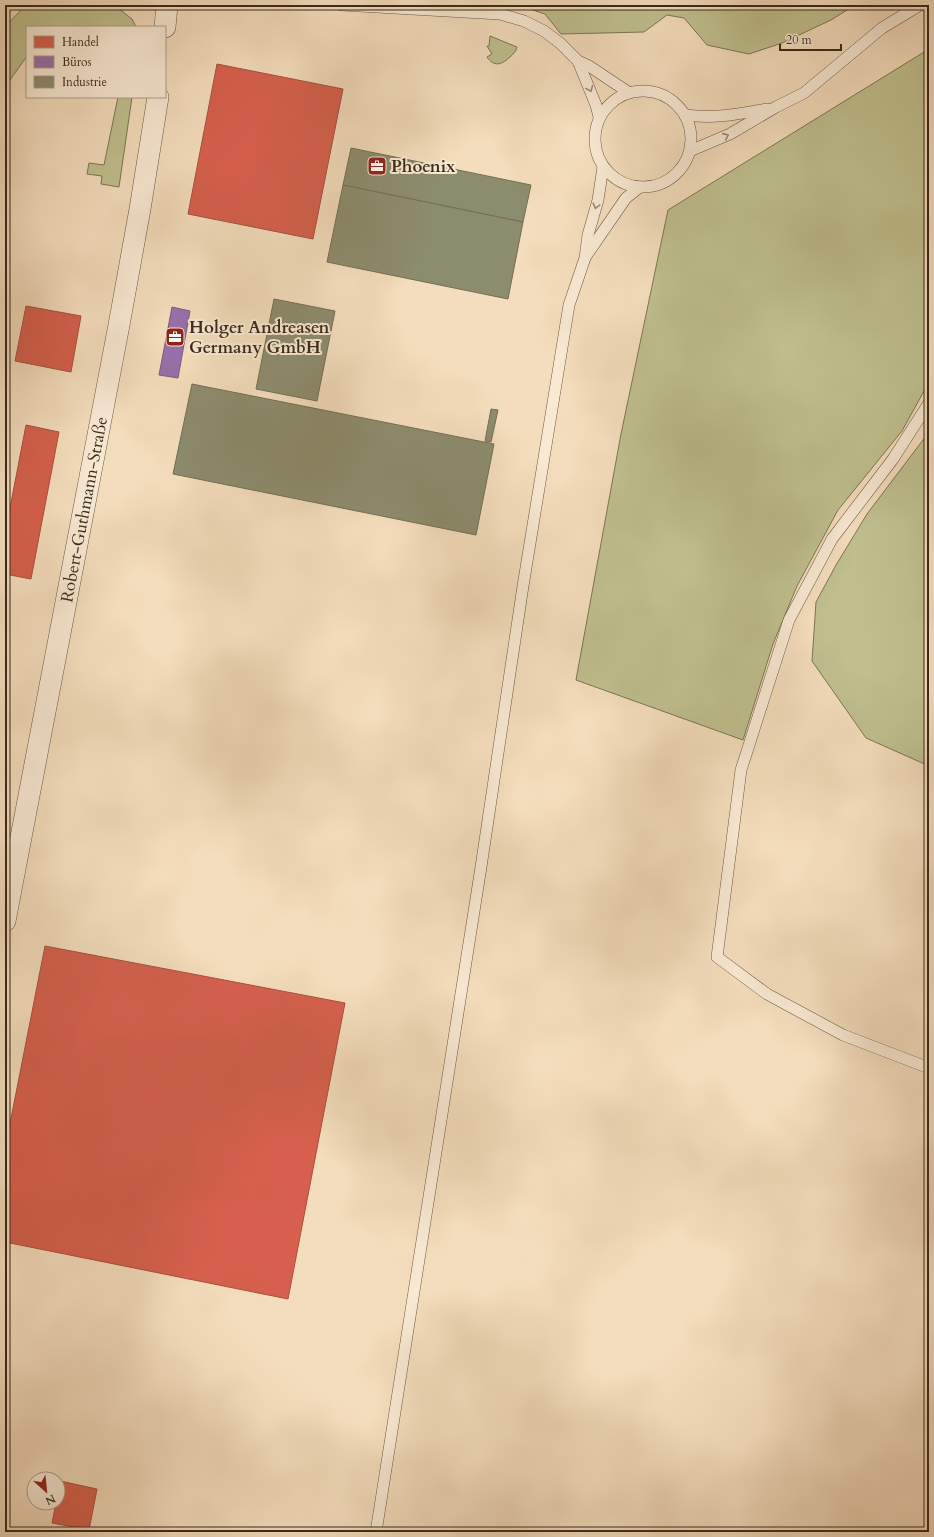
<svg xmlns="http://www.w3.org/2000/svg" width="934" height="1537" viewBox="0 0 934 1537" font-family="Cardo,serif">
<rect width="100%" height="100%" fill="#f4ddbc"/>
<filter id="stains"><feTurbulence type="fractalNoise" baseFrequency=".005" numOctaves="4"/><feColorMatrix values="0 0 0 0 .2 0 0 0 0 .09 0 0 0 0 .02 0 0 0 .5 -.17"/></filter>
<radialGradient id="worn" r=".72"><stop offset=".6" stop-color="#630" stop-opacity="0"/><stop offset="1" stop-color="#630" stop-opacity=".3"/></radialGradient>
<g fill="#bfc08e" stroke="#7c7554">
<polygon points="36,5 114,5 132,19 136,27 27,27 27,56 5,87 5,27 22,9"/>
<polygon points="518,5 855,5 831,20 782,43 749,54 707,45 684,18 667,15 644,32 561,34 545,14"/>
<path d="M490,36L517,47C516,52 513,54 509,58C501,65 494,67 487,57L492,54L487,46H489Z"/>
<polygon points="929,49 929,382 902,431 838,510 797,586 773,644 743,740 576,680 621,434 668,210"/>
<polygon points="118,97 132,97 119,187 101,184 102,176 87,174 89,163 104,165"/>
<polygon points="929,432 929,766 866,738 812,661 816,602 836,565 867,514"/>
</g>
<g fill="#d6604d" stroke="#a7503e">
<polygon points="217,64 343,89 313,239 188,214"/>
<polygon points="26,306 81,316 71,372 15,361"/>
<polygon points="26,425 59,432 31,579 5,574 5,534"/>
<polygon points="45,946 345,1003 288,1299 5,1242 5,1149"/>
<polygon points="60,1481 97,1489 89,1530 52,1523 56,1503 58,1503"/>
</g>
<polygon fill="#9970ab" stroke="#7c5b80" points="172,307 190,311 178,378 159,375"/>
<g fill="#8c8c6e" stroke="#736f55">
<polygon points="351,148 531,185 523,222 343,185"/>
<polygon points="343,185 523,222 508,299 327,262"/>
<polygon points="274,299 335,311 317,401 256,389"/>
<polygon points="192,384 494,444 476,535 173,474"/>
<polygon points="491,409 498,410 491,442 485,441"/>
</g>
<g fill="none" stroke-linecap="round" stroke-linejoin="round">
<defs>
<g id="lane">
<polyline points="342,5 500,14 524,21 544,31 560,43 578,61 589,66 628,92"/>
<polyline points="578,61 596,105 599,117"/>
<circle cx="643" cy="139" r="48"/>
<path d="M685,115C715,119 738,114 767,109"/>
<polyline points="690,151 730,134 776,107 804,93 882,28 920,5"/>
<polyline points="586,256 626,198 640,187"/>
<polyline points="929,403 893,459 832,539 789,620 741,770 717,957 767,994 843,1035 929,1068"/>
<polyline points="376,1532 481,867 523,586 569,305 585,258 588,235 598,200 603,167"/>
</g>
<g id="street">
<polyline points="165,27 167,5"/>
<path id="s1" d="M5,921L119,325L140,209L158,97"/>
</g>
</defs>
<use href="#lane" stroke="#675743" stroke-width="12"/>
<use href="#street" stroke="#675743" stroke-width="22"/>
<use href="#lane" stroke="#f8e9d3" stroke-width="11"/>
<use href="#street" stroke="#f8e9d3" stroke-width="21"/>
</g>
<defs><path id="oneway-chevron" d="M-2-3.5L2.5 0L-2 3.5" fill="none" stroke-width="1.6" stroke-linecap="round" stroke-linejoin="round"/></defs>
<g stroke="#988a77">
<use href="#oneway-chevron" transform="translate(590 89) rotate(68)"/>
<use href="#oneway-chevron" transform="translate(726 136) rotate(-24)"/>
<use href="#oneway-chevron" transform="translate(596 206) rotate(105)"/>
</g>
<defs>
<symbol id="office-square" viewBox="-11 -11 22 22"><rect x="-9" y="-9" width="18" height="18" rx="4" fill="#8f2418" stroke="#f8e9d3"/><path d="M-6-3h4V-5.5h4V-3h4V5H-6ZM-1-4.5V-3h2v-1.5ZM-6 0V1H6V0Z" fill="#fff"/></symbol>
</defs>
<g fill-rule="evenodd">
<use href="#office-square" x="366" y="155" width="22" height="22"/>
<use href="#office-square" x="164" y="326" width="22" height="22"/>
</g>
<g text-anchor="middle" stroke-width="4" stroke-linejoin="round" paint-order="stroke">
<g font-size="17" font-weight="bold" fill="#382a1b" stroke="#f8e9d3" text-anchor="start">
<text x="391" y="172">Phoenix</text>
<text x="189" y="333">Holger Andreasen<tspan x="189" dy="20">Germany GmbH</tspan></text>
</g>
<g font-size="17" fill="#382a1b" stroke="#f8e9d3">
<text dy="6" stroke="none"><textPath href="#s1" startOffset="419">Robert-Guthmann-Straße</textPath></text>
</g>
</g>
<rect width="934" height="1537" fill="none" stroke="#f4ddbc" stroke-width="20"/>
<rect x="6" y="6" width="922" height="1525" fill="none" stroke="#382a1b" stroke-width="2"/>
<rect x="10" y="10" width="914" height="1517" fill="none" stroke="#382a1b"/>
<rect x="26" y="26" width="140" height="72" fill="#f8e9d3" stroke="#ab9d89"/>
<rect x="34" y="36" width="20" height="12" fill="#d6604d" stroke="#ab9d89"/>
<text x="62" y="46" font-size="12" fill="#382a1b">Handel</text>
<rect x="34" y="56" width="20" height="12" fill="#9970ab" stroke="#ab9d89"/>
<text x="62" y="66" font-size="12" fill="#382a1b">Büros</text>
<rect x="34" y="76" width="20" height="12" fill="#8c8c6e" stroke="#ab9d89"/>
<text x="62" y="86" font-size="12" fill="#382a1b">Industrie</text>
<g transform="translate(46 1491) rotate(153)"><circle r="19" fill="#f8e9d3" stroke="#ab9d89"/>
<path d="M0-3L7 15L0 10L-7 15Z" fill="#8f2418"/>
<text y="-6" font-size="11" font-weight="bold" text-anchor="middle" fill="#382a1b">N</text>
</g>
<path d="M780 44v6h61v-6" fill="none" stroke="#382a1b" stroke-width="2"/>
<text x="786" y="44" font-size="12" fill="#382a1b" stroke="#f8e9d3" stroke-width="3" paint-order="stroke">20 m</text>
<rect width="100%" height="100%" filter="url(#stains)"/>
<rect width="100%" height="100%" fill="url(#worn)"/>
</svg>
